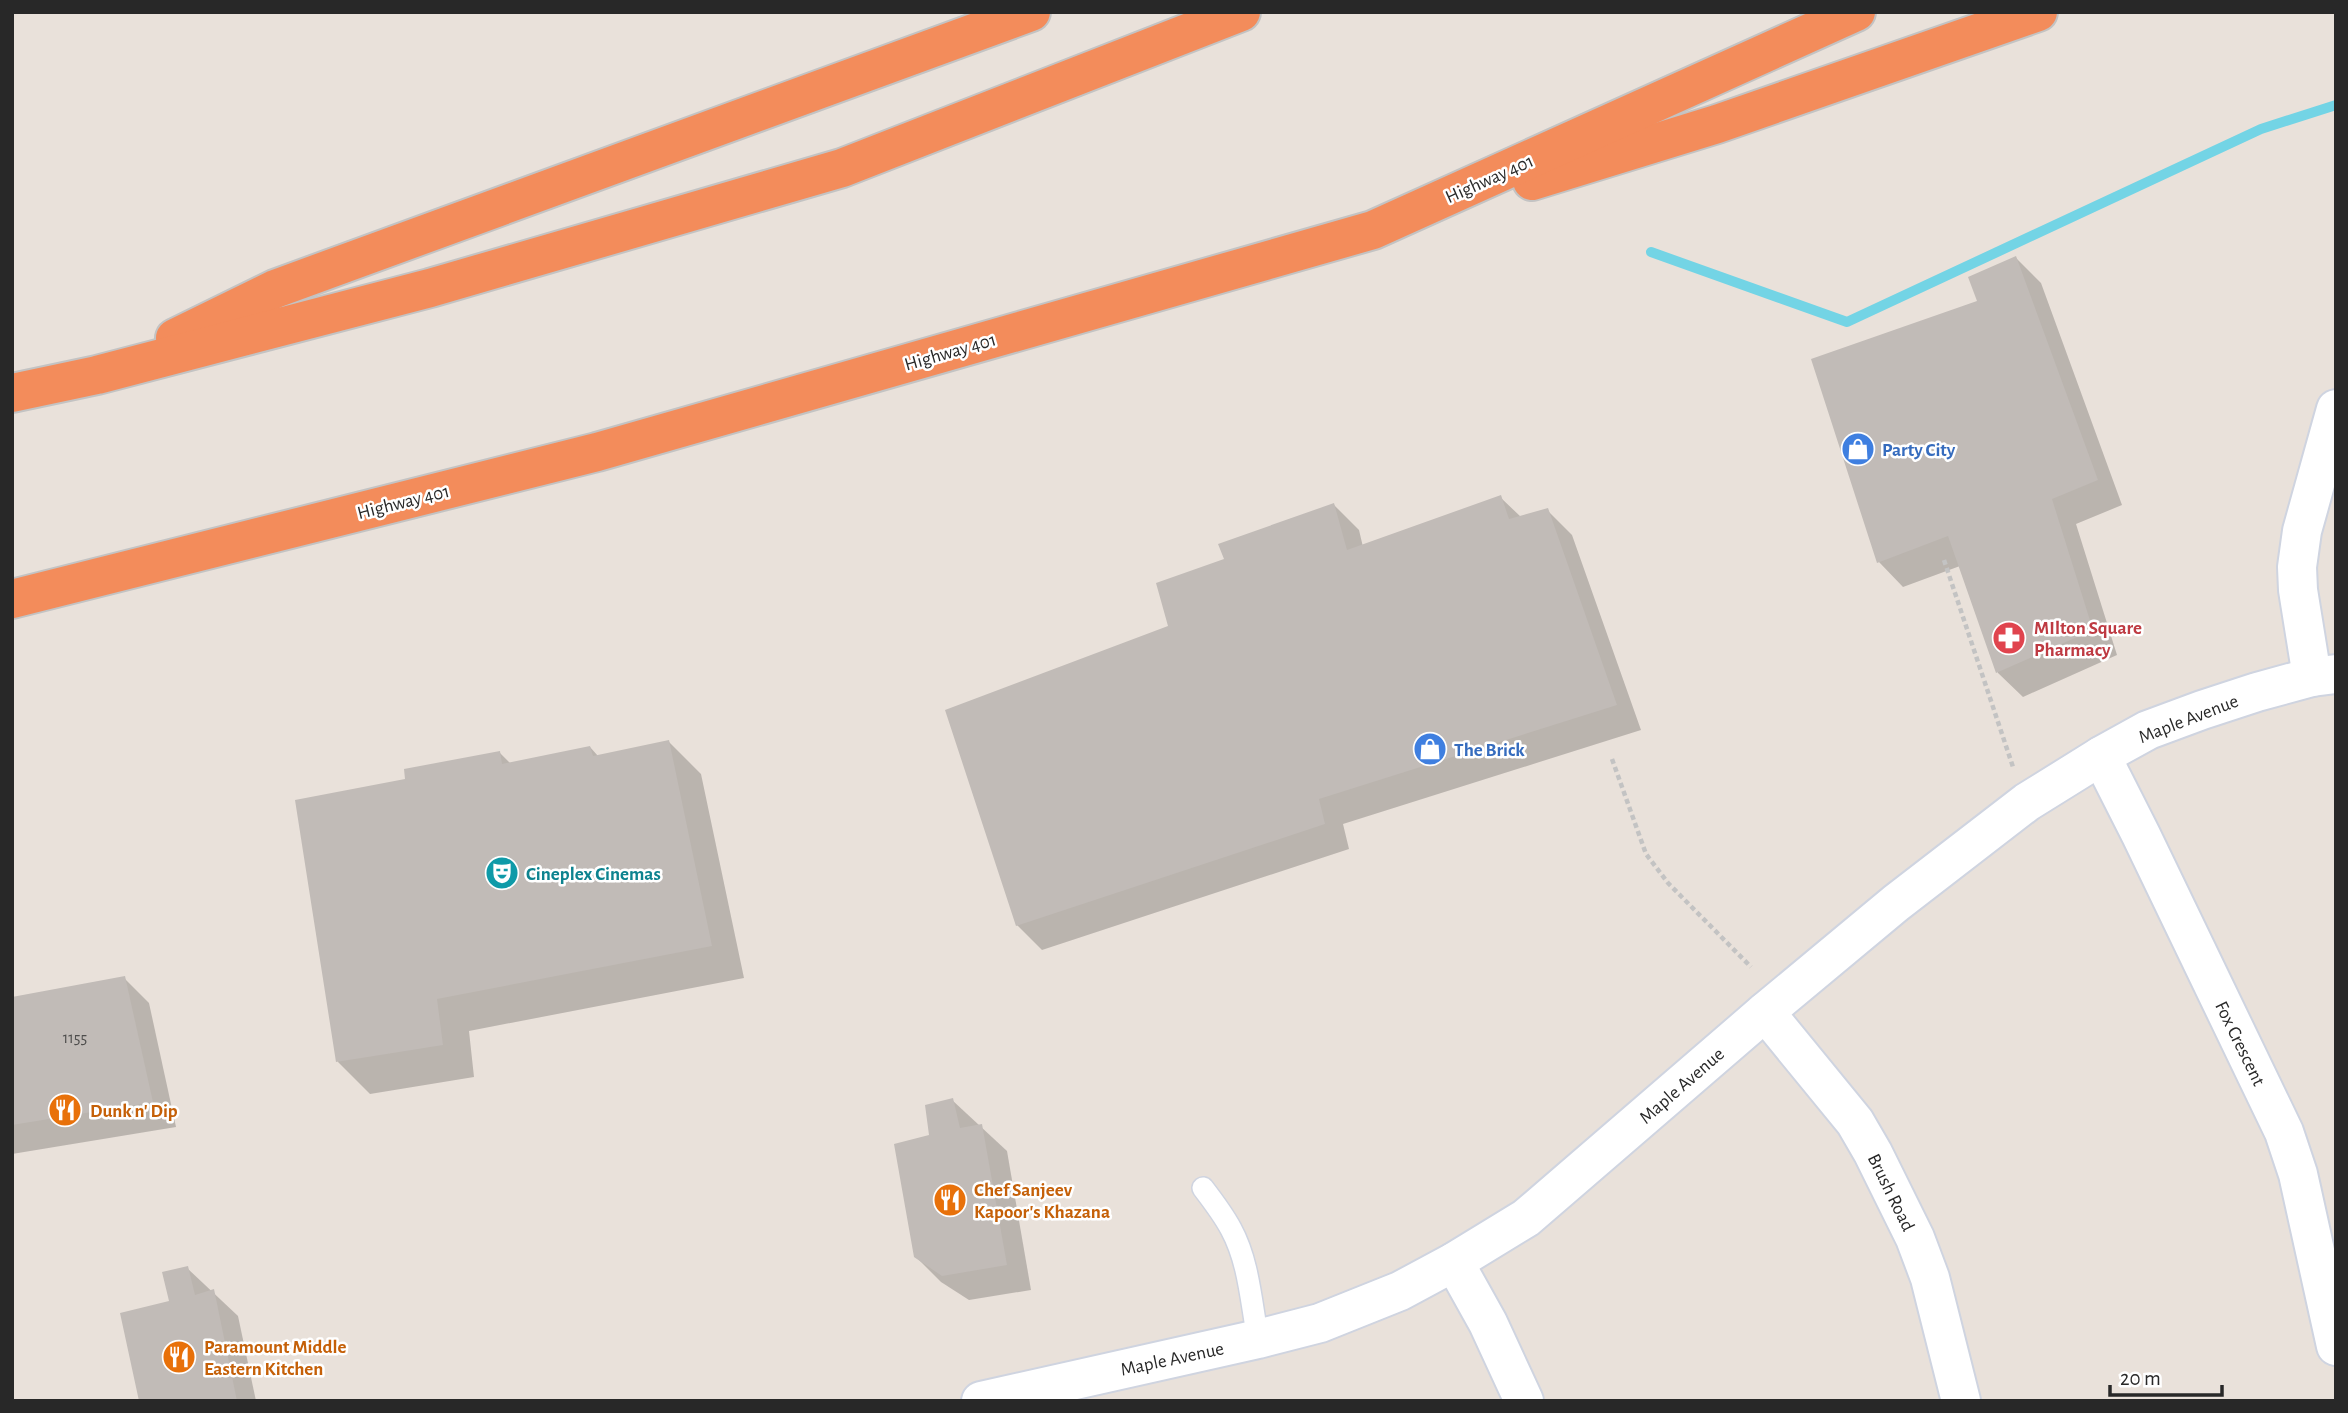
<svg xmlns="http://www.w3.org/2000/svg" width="2348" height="1413" viewBox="0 0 2348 1413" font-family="'Alegreya Sans',sans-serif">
<rect width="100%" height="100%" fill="#e9e1da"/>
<g fill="#0003">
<polygon points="2016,258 2041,283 2122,505 2076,524 2117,655 2023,697 1998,673 1960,566 1903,587 1879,562 1980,302"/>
<polygon points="1500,497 1521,517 1547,510 1572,535 1641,730 1343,824 1349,849 1042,950 1017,925 1170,627 1227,560 1334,505 1359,530 1363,547"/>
<polygon points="669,742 701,774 744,978 469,1031 474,1077 370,1094 338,1062 407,781 499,752 511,764 590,747 598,756"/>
<polygon points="124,978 149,1003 176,1127 12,1154 12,999"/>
<polygon points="952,1100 1007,1151 1031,1290 969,1300 941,1282 915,1256 931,1136"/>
<polygon points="187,1268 238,1316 256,1401 141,1401 171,1302"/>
</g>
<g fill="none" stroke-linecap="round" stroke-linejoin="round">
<polyline stroke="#73d4e5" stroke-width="10" points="1651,252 1847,322 2261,129 2336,105"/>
</g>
<g fill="#c1bbb7">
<polygon points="2016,256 2098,480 2052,499 2093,630 1996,673 1948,536 1877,563 1811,359 1977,301 1968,277"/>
<polygon points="1501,495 1509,519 1548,508 1617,705 1319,799 1325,824 1016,926 945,710 1168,626 1156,583 1224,559 1218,544 1334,503 1347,550"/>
<polygon points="669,740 712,946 437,999 443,1045 336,1062 295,800 405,779 404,769 500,751 502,764 590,746 593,756"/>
<polygon points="125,976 153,1102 12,1125 12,997"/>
<polygon points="953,1098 960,1128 982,1124 1007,1265 942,1276 914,1257 894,1144 929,1135 925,1105"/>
<polygon points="188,1266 195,1295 214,1289 237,1401 139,1401 120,1313 169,1301 162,1272"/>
</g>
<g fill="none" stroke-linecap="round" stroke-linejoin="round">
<defs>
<path id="service" d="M1203,1188C1213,1201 1223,1214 1231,1229C1249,1262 1251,1302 1258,1339"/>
<g id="minor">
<polyline points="2312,677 2298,590 2297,567 2302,531 2336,409"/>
<polyline points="2101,756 2141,835 2284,1132 2298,1174 2336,1346"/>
<polyline points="1765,1012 1855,1122 1873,1153 1915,1238 1930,1278 1961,1401"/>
</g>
<g id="tertiary">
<polyline points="1454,1262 1488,1323 1524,1401"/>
<polyline points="981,1401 1258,1339 1320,1323 1400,1291 1454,1262 1526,1218 1765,1012 1896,903 2027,802 2101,756 2148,730 2202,710 2257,692 2312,677 2336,674"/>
</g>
<g id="motorway">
<polyline points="1532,181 1717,124 2038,12"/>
<polyline points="175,338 275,289 1031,12"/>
<polyline points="12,393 97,375 430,288 842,168 1241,12"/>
<polyline points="12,599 597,452 1373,230 1856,12"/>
</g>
</defs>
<use href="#service" stroke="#cfd4e0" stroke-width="24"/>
<use href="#minor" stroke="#cfd4e0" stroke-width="42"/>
<use href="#tertiary" stroke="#cfd4e0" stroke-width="42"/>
<use href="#motorway" stroke="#c3c3c3" stroke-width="42"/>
<g stroke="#c3c3c3" stroke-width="4.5" stroke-dasharray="5 3.5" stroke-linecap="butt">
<polyline points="1944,560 2013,767"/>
<polyline points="1612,759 1646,854 1668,883 1751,967"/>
</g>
<use href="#service" stroke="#fff" stroke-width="21"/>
<use href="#minor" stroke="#fff" stroke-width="38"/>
<use href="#tertiary" stroke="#fff" stroke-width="38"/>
<use href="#motorway" stroke="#f38c5b" stroke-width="38"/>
</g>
<defs>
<symbol id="shop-disc" viewBox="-11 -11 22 22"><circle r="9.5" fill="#3f7fe0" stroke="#fff"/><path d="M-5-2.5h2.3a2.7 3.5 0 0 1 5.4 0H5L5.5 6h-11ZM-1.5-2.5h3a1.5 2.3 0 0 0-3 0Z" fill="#fff"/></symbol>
<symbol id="pharmacy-disc" viewBox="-11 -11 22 22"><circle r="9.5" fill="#e0444e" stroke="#fff"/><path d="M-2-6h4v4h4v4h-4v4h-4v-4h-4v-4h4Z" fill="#fff"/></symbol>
<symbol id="theatre-disc" viewBox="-11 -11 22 22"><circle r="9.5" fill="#0f9aa8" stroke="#fff"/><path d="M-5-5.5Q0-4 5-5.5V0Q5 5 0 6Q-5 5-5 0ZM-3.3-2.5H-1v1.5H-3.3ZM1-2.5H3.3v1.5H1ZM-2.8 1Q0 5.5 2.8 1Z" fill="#fff"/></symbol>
<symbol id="restaurant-disc" viewBox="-11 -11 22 22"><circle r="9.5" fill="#e8710a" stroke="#fff"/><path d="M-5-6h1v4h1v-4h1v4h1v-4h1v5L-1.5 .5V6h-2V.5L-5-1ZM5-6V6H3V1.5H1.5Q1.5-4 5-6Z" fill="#fff"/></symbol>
</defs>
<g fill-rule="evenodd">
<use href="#shop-disc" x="1839" y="430" width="38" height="38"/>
<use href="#pharmacy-disc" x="1990" y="619" width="38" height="38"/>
<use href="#shop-disc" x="1411" y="730" width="38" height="38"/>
<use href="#theatre-disc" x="483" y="854" width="38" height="38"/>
<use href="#restaurant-disc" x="46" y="1091" width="38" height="38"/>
<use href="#restaurant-disc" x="931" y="1181" width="38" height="38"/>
<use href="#restaurant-disc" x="160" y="1338" width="38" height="38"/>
</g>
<g text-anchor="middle" stroke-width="5" stroke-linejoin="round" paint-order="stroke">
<g font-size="16" fill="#4e4d4c">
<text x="75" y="1043">1155</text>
</g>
<g font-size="19" fill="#282828" stroke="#fff">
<text transform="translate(1489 178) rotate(-24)" y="7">Highway 401</text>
<text transform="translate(950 351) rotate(-16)" y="7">Highway 401</text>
<text transform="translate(403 501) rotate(-14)" y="7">Highway 401</text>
<text transform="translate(2188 718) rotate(-21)" y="7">Maple Avenue</text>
<text transform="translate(2241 1043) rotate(64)" y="7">Fox Crescent</text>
<text transform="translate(1681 1085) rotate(-41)" y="7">Maple Avenue</text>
<text transform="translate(1892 1192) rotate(64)" y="7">Brush Road</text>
<text transform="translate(1172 1358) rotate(-12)" y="7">Maple Avenue</text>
</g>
<g font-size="19" font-weight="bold" fill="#366cbe" stroke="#fff" text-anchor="start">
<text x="1882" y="456">Party City</text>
<text x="1454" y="756">The Brick</text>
</g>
<g font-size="19" font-weight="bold" fill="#be3a42" stroke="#fff" text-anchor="start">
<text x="2034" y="634">MIlton Square<tspan x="2034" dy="22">Pharmacy</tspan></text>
</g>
<g font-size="19" font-weight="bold" fill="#0d838f" stroke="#fff" text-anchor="start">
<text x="526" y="880">Cineplex Cinemas</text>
</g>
<g font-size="19" font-weight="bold" fill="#c56008" stroke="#fff" text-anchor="start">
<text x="90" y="1117">Dunk n' Dip</text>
<text x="974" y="1196">Chef Sanjeev<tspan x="974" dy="22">Kapoor's Khazana</tspan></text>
<text x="204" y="1353">Paramount Middle<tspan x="204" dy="22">Eastern Kitchen</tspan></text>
</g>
</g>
<rect width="2348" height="1413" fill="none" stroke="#282828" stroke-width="28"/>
<path d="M2110 1385v10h112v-10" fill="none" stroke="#282828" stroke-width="3.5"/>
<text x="2120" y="1385" font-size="21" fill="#282828" stroke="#ffffff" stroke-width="5" paint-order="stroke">20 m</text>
</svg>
